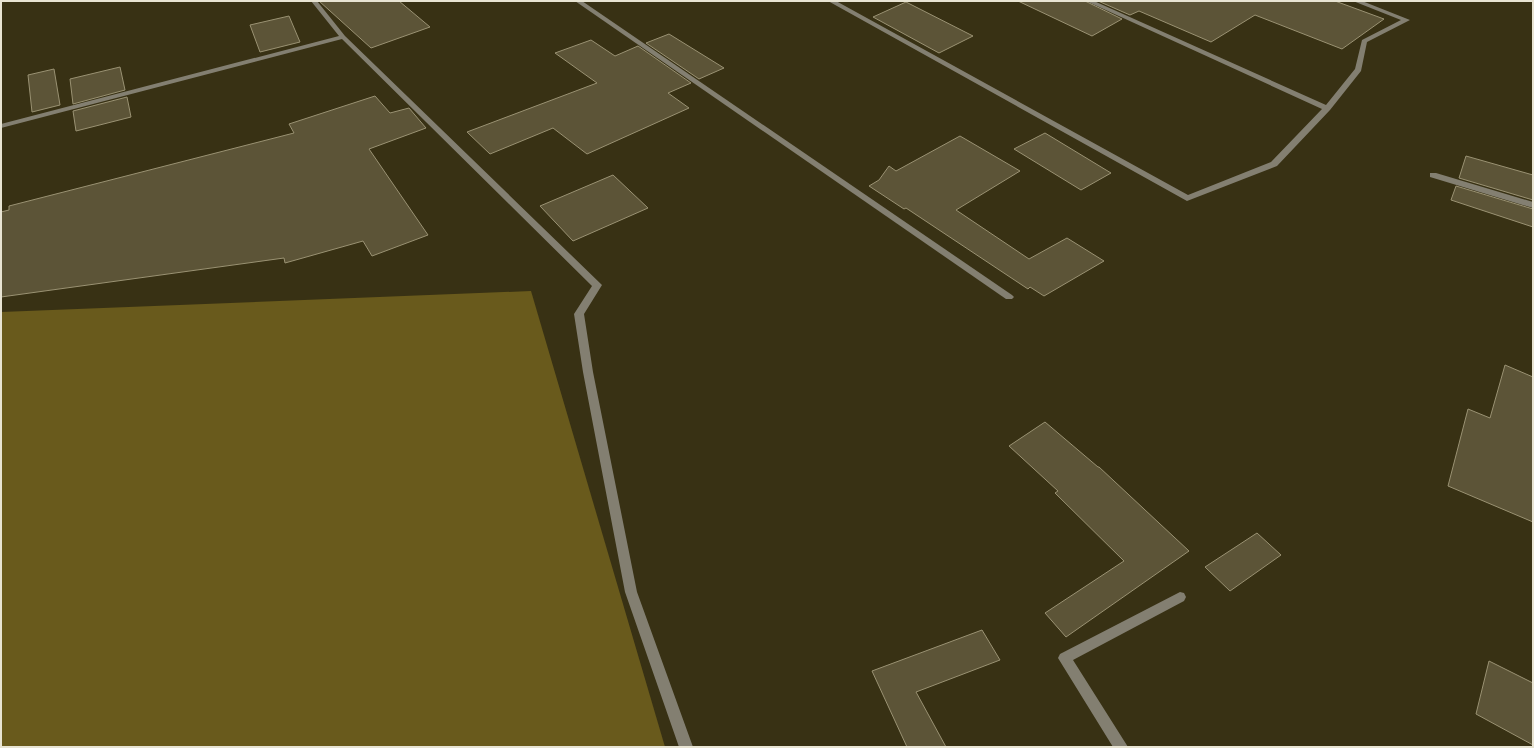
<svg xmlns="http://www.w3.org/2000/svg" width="1534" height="748" viewBox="0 0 1534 748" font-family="Barlow,sans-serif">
<rect width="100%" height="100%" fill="#383114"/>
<polygon fill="#695a1c" points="531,291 665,747 1,747 1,312"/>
<g fill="#5c5437" stroke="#9a9273">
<polygon points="319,1 399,1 430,27 371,48"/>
<polygon points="1018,1 1085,1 1122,19 1092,36"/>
<polygon points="1098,1 1335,1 1384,19 1342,49 1255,15 1211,42 1139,11 1130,15"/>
<polygon points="906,2 973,36 939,53 873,17"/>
<polygon points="289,16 300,42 260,52 250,25"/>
<polygon points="669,34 724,68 699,79 646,43"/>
<polygon points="591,40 615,56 638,46 691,83 668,93 689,108 587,154 553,128 490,154 467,132 597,83 555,53"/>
<polygon points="120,67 125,90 73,104 70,79"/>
<polygon points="54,69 60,105 32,112 28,75"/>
<polygon points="375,96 390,113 409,108 426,128 369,149 428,235 372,256 363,241 285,263 284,258 1,297 1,212 9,210 9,206 294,133 289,124"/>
<polygon points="127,97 131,117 76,131 73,111"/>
<polygon points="1045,133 1111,173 1081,190 1014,149"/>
<polygon points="960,136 1020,171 956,210 1029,259 1067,238 1104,261 1044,296 1030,287 1028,289 906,208 904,209 869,186 879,180 889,166 896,171"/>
<polygon points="1466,156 1533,175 1533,200 1459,178"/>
<polygon points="613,175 648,208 573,241 540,206"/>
<polygon points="1456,186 1533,209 1533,227 1451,200"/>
<polygon points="1505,365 1533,377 1533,522 1448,486 1468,409 1490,418"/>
<polygon points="1045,422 1098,467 1099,467 1189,551 1066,637 1045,613 1124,561 1055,493 1058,491 1009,446"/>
<polygon points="1257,533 1281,555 1230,591 1205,567"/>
<polygon points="982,630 1000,660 916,692 946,747 907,747 872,671"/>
<polygon points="1489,661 1533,683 1533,745 1476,714"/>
</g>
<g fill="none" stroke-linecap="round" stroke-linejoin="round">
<g fill="#837f71" fill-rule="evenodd">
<polygon points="311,1 317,1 345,36 602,285 584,314 593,372 637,592 693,747 679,747 625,592 583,372 574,314 592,286 342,39 1,128 1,124 339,36"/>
<polygon points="575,1 582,1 1012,295 1014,297 1012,299 1006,299"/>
<polygon points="828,1 836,1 1188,195 1271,162 1322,109 1086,1 1094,1 1326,105 1355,69 1362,40 1401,20 1353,1 1362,1 1410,20 1367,42 1361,71 1330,110 1277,166 1187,201"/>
<polygon points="1430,173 1436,173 1533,202 1533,208 1430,177"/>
<polygon points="1180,592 1184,593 1186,597 1184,601 1073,660 1128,747 1113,747 1058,658 1060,654"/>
</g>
</g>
<rect width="1534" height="748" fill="none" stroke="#e8e4d3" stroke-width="4"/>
</svg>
